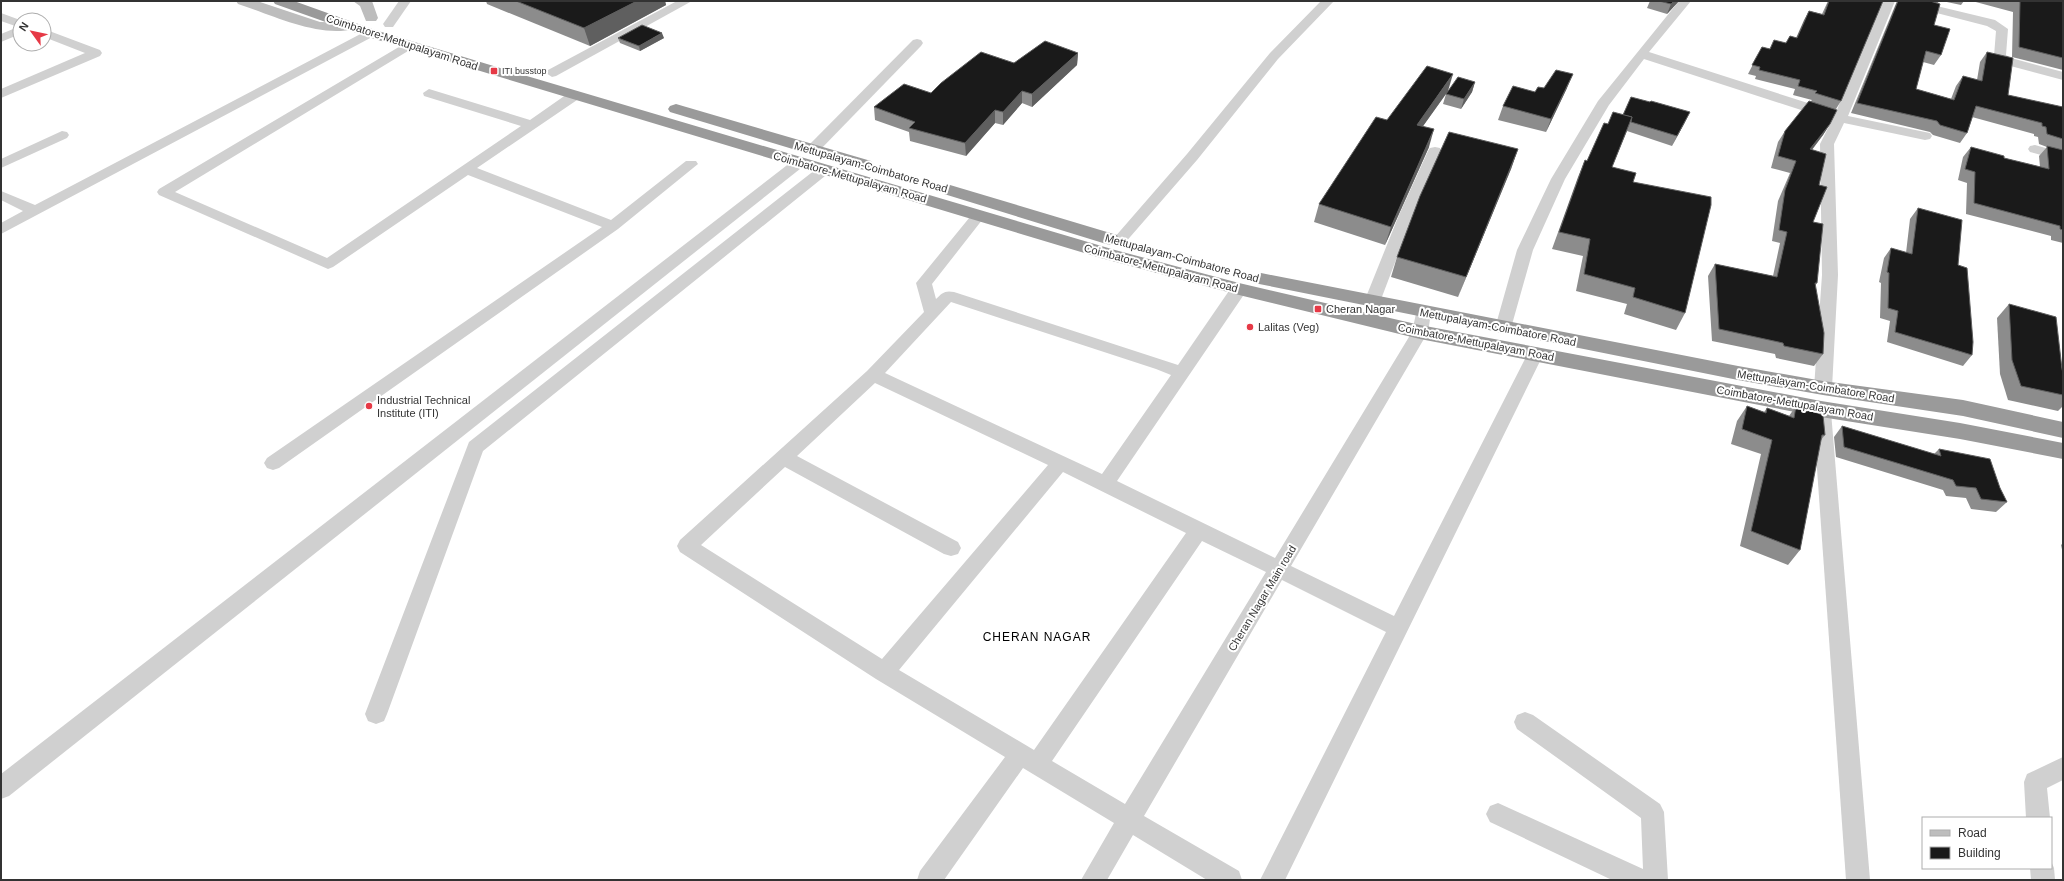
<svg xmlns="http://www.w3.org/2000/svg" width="2064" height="881" viewBox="0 0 2064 881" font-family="Helvetica,sans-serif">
<rect width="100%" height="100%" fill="#fff"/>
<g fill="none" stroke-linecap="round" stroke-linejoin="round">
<g fill="#d0d0d0" fill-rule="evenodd">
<polygon points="399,1 411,1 393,27 385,27 383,24"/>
<polygon points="677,1 692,1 556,76 552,77 546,73 548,70"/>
<polygon points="1321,1 1334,1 1278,59 1197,160 1124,244 1114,244 1111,241 1114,238 1187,154 1270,53"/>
<polygon points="1679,1 1691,1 1649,52 1836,112 1883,1 1895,1 1848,116 1925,132 1930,133 1932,136 1930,139 1925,140 1844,123 1834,144 1838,275 1832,388 1829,392 1823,394 1817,392 1814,388 1822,275 1820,144 1832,120 1644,59 1609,105 1565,179 1533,250 1511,328 1509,332 1503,334 1497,332 1495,328 1517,250 1551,179 1598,101"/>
<polygon points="1896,1 1916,1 1995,20 2008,29 2006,55 2011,58 2063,72 2063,80 2003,64 1994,56 1996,31 1987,26 1898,3"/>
<polygon points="1,13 20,20 20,34 1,42 1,34 18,27 1,21"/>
<polygon points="44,29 100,50 102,53 100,56 1,98 1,89 85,53 44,37"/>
<polygon points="370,29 376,33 374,36 1,234 1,223 23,211 1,200 1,191 35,205"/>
<polygon points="917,39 921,40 923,43 921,46 817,153 807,153 805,150 807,147 913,40"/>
<polygon points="409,41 413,42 415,45 413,48 175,192 327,258 521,126 424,96 423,93 429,89 530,120 570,92 580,92 582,95 580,98 477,168 611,220 686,161 696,161 698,164 618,229 279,468 273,470 267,468 264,463 267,458 602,227 468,175 333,267 328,269 159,195 157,192 159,189"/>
<polygon points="62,131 67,132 69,135 67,138 1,168 1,159"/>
<polygon points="2035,145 2063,153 2063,161 2030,152 2028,149 2030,146"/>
<polygon points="1435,147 1440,148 1442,151 1413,215 1380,302 1378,306 1372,307 1366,306 1364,302 1399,215 1428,151 1430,148"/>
<polygon points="800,158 805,159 807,162 805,165 9,796 1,799 1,774 795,159"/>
<polygon points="825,165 830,166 832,169 830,172 483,451 387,714 384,721 376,724 368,721 365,714 469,442 820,166"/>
<path d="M979,211L984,212L986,215L932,284L936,299C942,293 945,290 954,292L1178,365L1233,285L1239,284L1245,285L1247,289L1245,293L1117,481L1275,558L1412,332L1417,309L1423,308L1429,309L1431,313L1428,332L1291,566L1394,616L1528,353L1530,349L1536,347L1542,349L1544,353L1285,880H1260L1386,632L1282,580L1144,816L1239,871L1242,880H1207L1133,835L1107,880H1081L1114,823L1023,768L944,880H917L920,871L1005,757L876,679L680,552L677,546L680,540L867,371L924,312L916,283L974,212ZM951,302L1156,369L1171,375L1102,474L885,373ZM875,383L1048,465L882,659L701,545L785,467L944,554L951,556L958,554L961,548L958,542L797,456ZM1063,472L1186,533L1034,750L899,670ZM1202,541L1266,572L1125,804L1052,761Z"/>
<polygon points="1822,406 1828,407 1831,412 1870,880 1846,880 1813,412 1816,407"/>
<polygon points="1525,712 1533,715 1660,804 1664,812 1668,880 1612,880 1490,822 1486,814 1490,806 1498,803 1643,869 1641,818 1517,729 1514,722 1517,715"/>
<polygon points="2063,757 2063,780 2047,788 2050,818 2026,818 2024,782 2027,774"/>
<polygon points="2051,861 2054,868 2055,880 2031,880 2030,868 2051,868"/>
</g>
<g fill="#bdbdbd" fill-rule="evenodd">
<path d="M236,1H257L320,22L354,23L356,26L354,29C318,38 272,15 238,4Z"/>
<polygon points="353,1 372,1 378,18 376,21 366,21 360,6"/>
</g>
<g fill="#9a9a9a" fill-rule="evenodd">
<polygon points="273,1 294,1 375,30 510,71 1115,250 1239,283 1420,325 1821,401 1960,423 2063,443 2063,459 1960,439 1821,417 1420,339 1239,295 1101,258 500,77 365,36 275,4"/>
<polygon points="676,104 871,161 874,165 871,169 865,170 859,169 670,112 668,109 670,106"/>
<polygon points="950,185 1117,235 1119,239 1117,243 1110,245 1103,243 944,194 941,190 944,186"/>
<polygon points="1261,273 1738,366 1823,381 1963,400 2063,422 2063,438 1963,416 1823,395 1738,380 1254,283 1251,279 1254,275"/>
</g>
</g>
<g fill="#8c8c8c">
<polygon points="486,1 665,1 666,5 590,46 487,4"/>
<polygon points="1650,1 1679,1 1667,14 1647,8"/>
<polygon points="1828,1 1883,1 1841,101 1836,109 1830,124 1823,135 1812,150 1819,185 1813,222 1817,283 1815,286 1823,354 1814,366 1776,358 1775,354 1712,341 1708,276 1715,264 1773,276 1780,243 1772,241 1778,201 1790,173 1771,168 1778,142 1785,131 1812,100 1793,95 1795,89 1755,79 1756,76 1748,74 1762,47 1770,49 1786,43 1790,36 1796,38 1804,20 1809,11 1822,14"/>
<polygon points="1897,1 1939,1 1938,3 1934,25 1941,55 1934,65 1923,62 1916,89 1951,99 1956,86 1963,76 1977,80 1980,62 1987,52 2008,95 2063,107 2063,243 2051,240 2051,236 1966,214 1967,183 1958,180 1963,157 1971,147 2004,158 2040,167 2039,156 2047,147 2039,144 2038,137 2034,136 2034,134 1972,117 1967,133 1960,143 1933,135 1930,132 1851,113"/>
<polygon points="1942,1 1964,1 1961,5"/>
<polygon points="1972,1 2063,1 2063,70 2012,57 2013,12"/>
<polygon points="618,38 664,38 640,51 620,43"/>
<polygon points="1078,53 1077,65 1032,107 1022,103 1003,125 995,123 966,156 910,141 909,132 875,120 874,107 931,93 1014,63"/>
<polygon points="1475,82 1472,92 1461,109 1443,104 1446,94 1423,126 1429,147 1385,245 1314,222 1319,204 1387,120 1448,91"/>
<polygon points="1544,88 1567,88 1546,132 1498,120 1503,106 1535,92"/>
<polygon points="1623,115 1685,122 1672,146 1627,131 1612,167 1633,182 1685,313 1676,330 1624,314 1627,304 1576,291 1583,256 1552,249 1578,177 1585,160 1587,161 1608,124"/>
<polygon points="1518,149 1511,169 1458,297 1391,277 1397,257"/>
<polygon points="1918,208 1958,265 1972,355 1963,366 1887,342 1890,321 1880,318 1881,283 1879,282 1884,258 1891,248 1906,253 1910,219"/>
<polygon points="2009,304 2062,369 2063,373 2063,406 2058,411 2008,400 2000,374 1997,318"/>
<polygon points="1747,406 1764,412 1767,408 1789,416 1796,406 1825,435 1821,440 1800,550 1788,565 1740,546 1761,454 1731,444 1737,421"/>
<polygon points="1842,426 1934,454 1939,449 2000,488 2007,502 1996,512 1971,509 1966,498 1946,496 1943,490 1836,457 1834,437"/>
<polygon points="2063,543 2063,554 2061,545"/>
</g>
<g fill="#5f5f5f">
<polygon points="637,1 665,1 666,5 590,46 584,28"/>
<polygon points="1674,1 1679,1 1667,14 1671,4"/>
<polygon points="662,33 664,38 640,51 639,46"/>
<polygon points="1078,53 1077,65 1032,107 1032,94"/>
<polygon points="1453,74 1448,91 1411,143 1417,125"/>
<polygon points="1573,74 1567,88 1546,132 1551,119"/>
<polygon points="1475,82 1472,92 1461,109 1464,99"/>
<polygon points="1022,91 1022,103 1003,125 1003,112"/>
<polygon points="995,110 995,123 966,156 965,143"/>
<polygon points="1690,112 1685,122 1672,146 1677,136"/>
<polygon points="1830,124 1823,135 1803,161 1810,149"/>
<polygon points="1434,129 1429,147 1385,245 1391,227"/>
<polygon points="1518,149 1511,169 1458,297 1466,277"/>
</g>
<g fill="#1a1a1a" stroke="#5f5f5f">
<polygon points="516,1 637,1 584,28"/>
<polygon points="1659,1 1674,1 1671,4"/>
<polygon points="1829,1 1883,1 1841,101 1815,93 1817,91 1798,86 1800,80 1759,70 1760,67 1752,65 1762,47 1770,49 1774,40 1786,43 1790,36 1797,38 1809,11 1824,15"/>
<polygon points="1898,1 1930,1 1940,4 1934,25 1950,29 1941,55 1926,51 1916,89 1954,100 1963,76 1982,81 1987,52 2013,58 2008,95 2063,107 2063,139 2047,134 2046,127 2042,126 2042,123 1976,106 1967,133 1940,125 1937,121 1857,103"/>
<polygon points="2017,1 2063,1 2063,58 2019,47 2020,2"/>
<polygon points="642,25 662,33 639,46 618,38"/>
<polygon points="1045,41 1078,53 1032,94 1022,91 1003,112 995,110 965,143 909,128 915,122 874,107 904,84 931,93 941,83 981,52 1014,63"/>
<polygon points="1427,66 1453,74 1417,125 1434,129 1391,227 1319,204 1376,117 1387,120"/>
<polygon points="1556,70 1573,74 1551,119 1503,106 1513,86 1535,92 1538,87 1544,88"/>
<polygon points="1458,77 1475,82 1464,99 1446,94"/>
<polygon points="1631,97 1650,102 1651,101 1690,112 1677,136 1631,122 1632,117 1623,115"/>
<polygon points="1809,101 1837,110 1830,124 1810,149 1826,154 1819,185 1827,187 1813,222 1823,224 1817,283 1815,283 1824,333 1823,354 1784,346 1783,343 1719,329 1715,264 1777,277 1787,232 1779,230 1785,190 1796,161 1778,156 1785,131"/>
<polygon points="1613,112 1632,117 1612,167 1636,173 1633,182 1711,197 1711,205 1685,313 1633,297 1635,288 1584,274 1590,239 1559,232 1585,160 1587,161 1604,123 1608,124"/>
<polygon points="1449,132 1518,149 1466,277 1397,257 1420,196"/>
<polygon points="2047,146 2063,150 2063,230 2060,229 2060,226 1974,203 1975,172 1965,169 1971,147 2004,156 2004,158 2049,169"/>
<polygon points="1918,208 1962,220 1958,265 1967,268 1973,342 1972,355 1895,332 1898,311 1888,308 1889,273 1887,272 1891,248 1912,254"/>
<polygon points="2009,304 2056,317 2062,369 2063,373 2063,395 2021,386 2012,360"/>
<polygon points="1747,406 1766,413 1767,408 1794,418 1796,406 1823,415 1825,435 1822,435 1800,550 1751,531 1772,440 1742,429"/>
<polygon points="1842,426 1941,456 1939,449 1990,459 2000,488 2007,502 1981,499 1976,488 1956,486 1953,480 1844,447"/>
</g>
<g fill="#e63946" stroke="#fff" stroke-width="1.5">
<rect x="490" y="67" width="8" height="8" rx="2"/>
<rect x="1314" y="305" width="8" height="8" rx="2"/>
<circle cx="1250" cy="327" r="4"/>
<circle cx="369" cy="406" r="4"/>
</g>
<g text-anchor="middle" stroke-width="4" stroke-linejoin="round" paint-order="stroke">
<g font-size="9" fill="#333" stroke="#fff" text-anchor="start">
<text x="502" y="74">ITI busstop</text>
</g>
<g font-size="11" fill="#333" stroke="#fff">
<text transform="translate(402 42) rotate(18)" y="4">Coimbatore-Mettupalayam Road</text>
<text transform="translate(871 167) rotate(16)" y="4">Mettupalayam-Coimbatore Road</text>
<text transform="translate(850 177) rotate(16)" y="4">Coimbatore-Mettupalayam Road</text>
<text transform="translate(1182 258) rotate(15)" y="4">Mettupalayam-Coimbatore Road</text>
<text transform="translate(1161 268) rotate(15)" y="4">Coimbatore-Mettupalayam Road</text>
<text transform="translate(1498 327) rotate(11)" y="4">Mettupalayam-Coimbatore Road</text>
<text transform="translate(1476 342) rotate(11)" y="4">Coimbatore-Mettupalayam Road</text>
<text transform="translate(1816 386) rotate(9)" y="4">Mettupalayam-Coimbatore Road</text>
<text transform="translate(1795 403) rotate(10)" y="4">Coimbatore-Mettupalayam Road</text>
<text transform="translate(1262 598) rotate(-59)" y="4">Cheran Nagar Main road</text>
</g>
<g font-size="11" fill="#333" stroke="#fff" text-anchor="start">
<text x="1326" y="313">Cheran Nagar</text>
<text x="1258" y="331">Lalitas (Veg)</text>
<text x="377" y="404">Industrial Technical<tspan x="377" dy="13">Institute (ITI)</tspan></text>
</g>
<g font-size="12" letter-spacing="1" fill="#000" stroke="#fff">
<text x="1037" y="641">CHERAN NAGAR</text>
</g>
</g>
<rect width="2064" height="881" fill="none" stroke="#333333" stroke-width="4"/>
<rect x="1922" y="817" width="130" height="52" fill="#ffffff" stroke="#adadad"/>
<rect x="1930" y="830" width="20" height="6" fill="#bdbdbd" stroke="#adadad"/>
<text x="1958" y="837" font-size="12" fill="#333333">Road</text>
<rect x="1930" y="847" width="20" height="12" fill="#1a1a1a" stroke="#adadad"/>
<text x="1958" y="857" font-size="12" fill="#333333">Building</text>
<g transform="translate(32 32) rotate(303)"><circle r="19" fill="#ffffff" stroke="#adadad"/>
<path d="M0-3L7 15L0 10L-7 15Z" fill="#e63946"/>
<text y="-6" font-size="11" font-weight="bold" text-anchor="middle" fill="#333333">N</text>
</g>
</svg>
